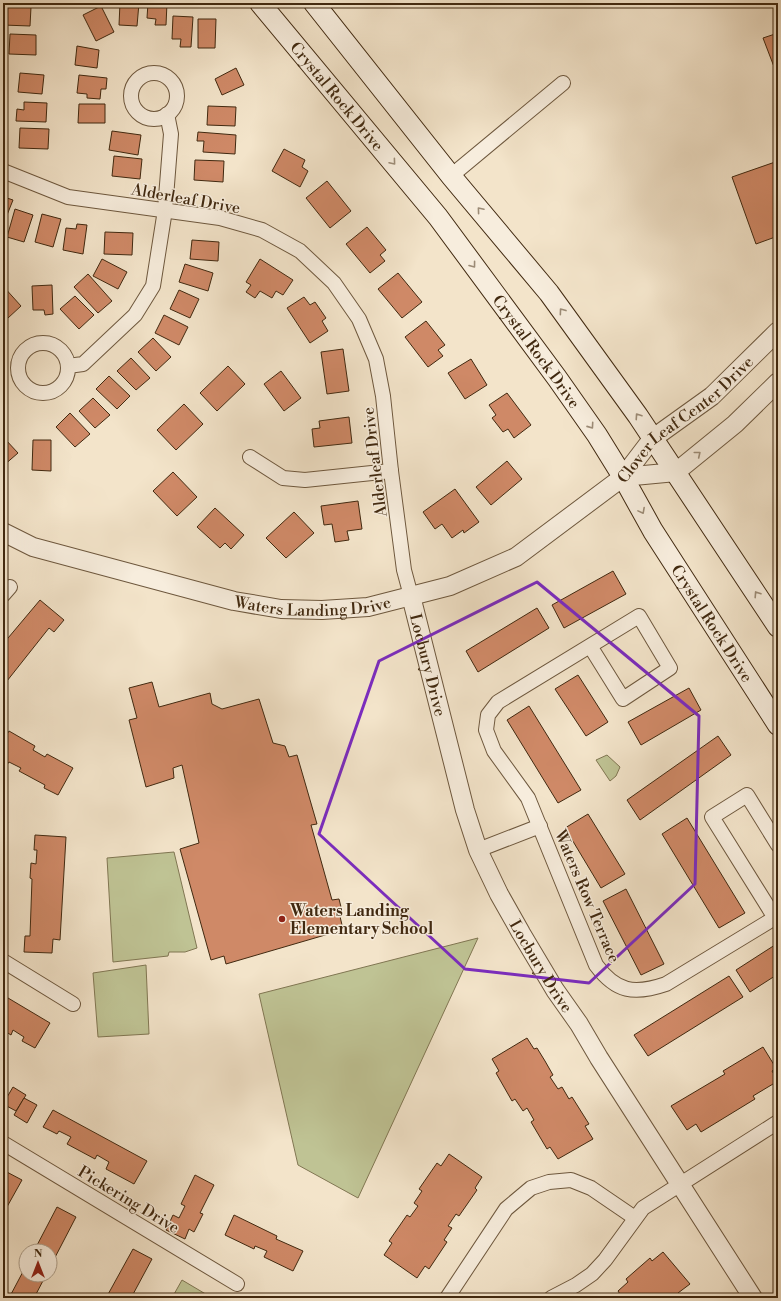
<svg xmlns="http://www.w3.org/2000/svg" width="781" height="1301" viewBox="0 0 781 1301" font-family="'Libre Bodoni',serif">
<rect width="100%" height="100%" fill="#f3e4ca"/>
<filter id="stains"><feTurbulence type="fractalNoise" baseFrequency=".005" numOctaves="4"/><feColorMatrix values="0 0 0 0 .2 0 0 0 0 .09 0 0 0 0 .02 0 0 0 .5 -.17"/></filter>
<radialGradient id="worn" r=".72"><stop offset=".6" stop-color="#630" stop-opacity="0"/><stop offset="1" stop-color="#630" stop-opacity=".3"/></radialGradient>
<g fill="#bfc394" stroke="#807652">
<polygon points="607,755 620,767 616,776 610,781 596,760"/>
<polygon points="174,852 197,948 185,952 169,952 168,956 113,962 107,858"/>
<polygon points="478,938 358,1198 298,1165 259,994"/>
<polygon points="146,965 149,1034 98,1037 93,973"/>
<polygon points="182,1280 209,1296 207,1298 176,1298 173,1296"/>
</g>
<g fill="#cf8967" stroke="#412910">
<polygon points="120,3 139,3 137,26 119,25"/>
<polygon points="148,3 167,3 166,25 155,25 156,19 147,18"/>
<polygon points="3,6 31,7 30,26 3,25"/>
<polygon points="101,6 114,32 96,41 83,15"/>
<polygon points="173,16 193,17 191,47 180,47 181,39 172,39"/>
<polygon points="198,19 216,19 215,48 198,48"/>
<polygon points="778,33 778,71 776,72 763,38"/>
<polygon points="10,34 36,35 36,55 9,54"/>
<polygon points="77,46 99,50 97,68 75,65"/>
<polygon points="236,68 244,85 222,95 215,79"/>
<polygon points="20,73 44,75 42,94 18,92"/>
<polygon points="79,75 107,78 106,89 101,89 100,99 87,98 87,94 77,93"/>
<polygon points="24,102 47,103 46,122 16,121 17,109 24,110"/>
<polygon points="79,104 105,104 105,123 78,123"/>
<polygon points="208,106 236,107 235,126 207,125"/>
<polygon points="20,128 49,129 48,149 19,148"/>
<polygon points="112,131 141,135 138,155 109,150"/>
<polygon points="198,132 236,135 235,154 203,152 204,141 197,141"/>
<polygon points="284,149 305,160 302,167 308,171 300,187 272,171"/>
<polygon points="114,156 142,159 140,179 112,176"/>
<polygon points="195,160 224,161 223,182 194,180"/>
<polygon points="778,161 778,236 756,244 732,177"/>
<polygon points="327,181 351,211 330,228 306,198"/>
<polygon points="4,197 13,200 3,225 3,199"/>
<polygon points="15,209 33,215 24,242 7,237"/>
<polygon points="42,214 61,219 53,247 35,242"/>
<polygon points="77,224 87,225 83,254 63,250 66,228 76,229"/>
<polygon points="367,227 386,250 380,255 385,261 370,273 346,244"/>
<polygon points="105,232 133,233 132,255 104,254"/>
<polygon points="192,240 219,242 218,261 190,259"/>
<polygon points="102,259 127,272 118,289 93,276"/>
<polygon points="260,259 293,280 283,295 276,291 272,298 260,291 255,298 246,292 251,285 246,282"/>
<polygon points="185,264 213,273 208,291 179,282"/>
<polygon points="398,273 422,302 402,318 378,289"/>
<polygon points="88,274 112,301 98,313 74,287"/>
<polygon points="52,285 53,314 45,315 44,310 33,310 32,286"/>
<polygon points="3,286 21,306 8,318 3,314"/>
<polygon points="179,290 199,299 190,318 170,309"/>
<polygon points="75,296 94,315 79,329 60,309"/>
<polygon points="304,297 310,305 315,302 326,318 322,321 328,331 310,343 287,308"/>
<polygon points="164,315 188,327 179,345 155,333"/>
<polygon points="426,321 445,345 438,350 443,356 428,367 405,337"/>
<polygon points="153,338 171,357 156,371 138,352"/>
<polygon points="343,349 349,391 327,394 321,352"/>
<polygon points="131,358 150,378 136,390 117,371"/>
<polygon points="471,359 487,385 465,399 448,373"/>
<polygon points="228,366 245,384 217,411 200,393"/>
<polygon points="281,371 301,398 284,411 264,384"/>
<polygon points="109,376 130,396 117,409 96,389"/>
<polygon points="507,393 531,425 514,438 508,429 503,432 492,418 496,415 489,405"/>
<polygon points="93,398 110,415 95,428 79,411"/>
<polygon points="184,404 203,424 176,450 157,430"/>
<polygon points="70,413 90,434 75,447 56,427"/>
<polygon points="349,417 352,443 314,447 312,429 320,428 319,421"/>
<polygon points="5,439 18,453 3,466 3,440"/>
<polygon points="33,440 51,440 51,471 32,470"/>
<polygon points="507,461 522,479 491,505 476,487"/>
<polygon points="173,472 197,497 177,516 153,491"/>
<polygon points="455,489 479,522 464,533 463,530 452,538 442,524 435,529 423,512"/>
<polygon points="358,501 362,529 347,531 349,540 335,542 332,524 324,525 321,506"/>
<polygon points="215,508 244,535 231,549 225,543 220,548 197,527"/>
<polygon points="294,512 314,533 286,558 266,538"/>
<polygon points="613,571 626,594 564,628 552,605"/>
<polygon points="40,600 64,620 54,632 49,628 3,686 3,644"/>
<polygon points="537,608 549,628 478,672 466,651"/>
<polygon points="578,675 608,722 586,736 555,689"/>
<polygon points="152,682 159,707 210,693 212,704 222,709 259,699 273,743 285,746 289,757 297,755 317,824 311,825 332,900 339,899 342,911 339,912 342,925 331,928 332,933 226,964 224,956 211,960 180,849 199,843 182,765 173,768 174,778 146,787 129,720 137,718 129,688"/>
<polygon points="689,688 701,710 641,745 628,722"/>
<polygon points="529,706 581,790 558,803 507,720"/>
<polygon points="9,731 35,746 33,750 45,757 47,754 73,768 58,795 44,788 45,785 19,771 21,768 9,762 6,766 3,764 3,741"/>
<polygon points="718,736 731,755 640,820 627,800"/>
<polygon points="588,814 625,874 601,888 565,828"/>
<polygon points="687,818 745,913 719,928 662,834"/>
<polygon points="35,835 66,837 60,940 53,939 52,953 24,952 25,936 30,936 32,879 30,878 31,863 36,864 37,850 34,850"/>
<polygon points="626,889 664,964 641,975 603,901"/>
<polygon points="778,943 778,974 750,992 736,970"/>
<polygon points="729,976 743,997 648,1056 634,1035"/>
<polygon points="3,995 50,1023 35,1048 22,1041 24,1037 13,1030 11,1035 3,1030"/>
<polygon points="527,1038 534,1049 537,1048 545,1061 553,1075 550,1077 558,1089 562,1087 569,1099 572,1097 589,1124 585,1126 593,1139 558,1159 550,1147 547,1149 531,1122 534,1120 527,1108 523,1111 515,1099 512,1101 496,1073 499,1071 492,1059"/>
<polygon points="763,1047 776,1068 772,1071 778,1081 753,1096 755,1099 701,1132 696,1124 687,1130 671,1106 725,1074 723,1071"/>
<polygon points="13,1087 26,1095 16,1111 3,1104"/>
<polygon points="24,1098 37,1105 27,1123 14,1115"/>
<polygon points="53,1110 147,1161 134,1184 106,1169 109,1162 97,1155 95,1159 67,1144 71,1137 59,1131 57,1134 43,1127"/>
<polygon points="449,1154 482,1177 475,1188 477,1190 459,1216 456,1214 448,1226 452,1228 444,1240 447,1242 429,1269 425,1266 417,1278 384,1255 392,1243 389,1241 407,1215 410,1217 418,1206 414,1203 422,1191 419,1189 437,1163 441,1166"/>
<polygon points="3,1170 22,1180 3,1214"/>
<polygon points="195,1175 214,1185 200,1213 203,1214 194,1232 189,1229 185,1239 166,1230 173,1215 179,1218 185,1206 181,1204"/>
<polygon points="57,1207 76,1217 50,1267 50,1251 34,1251"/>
<polygon points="234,1215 277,1236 276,1239 303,1251 293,1271 264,1257 267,1251 255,1246 254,1249 225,1235"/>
<polygon points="133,1249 152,1259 131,1298 106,1298"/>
<polygon points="663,1252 690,1284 678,1293 681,1296 678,1298 615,1298 620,1294 618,1291 628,1282 626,1279 650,1258 652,1261"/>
<polygon points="26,1266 26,1275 46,1275 34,1298 9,1298"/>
</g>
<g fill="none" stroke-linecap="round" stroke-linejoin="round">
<defs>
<g id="minor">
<circle cx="154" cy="96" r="23"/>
<polyline points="3,171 68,197 220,218 262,230 300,251 334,283 359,319 376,359 383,396 391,471 404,570 411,596"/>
<polyline points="451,176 563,83"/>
<circle cx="43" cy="368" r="25"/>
<polyline points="68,366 83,364 135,315 153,286 165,210 171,134 167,114"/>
<polyline points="250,457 283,478 305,480 391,471"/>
<polyline points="3,595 10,587"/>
<path d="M590,646L623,699L670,668L639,616L498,702L488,715L486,730L494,751L528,798L596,965C616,992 634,995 666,984L778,916"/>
<polyline points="478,850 540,826"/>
<polyline points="775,918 712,817 747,795 778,845"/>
<polyline points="3,961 73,1004"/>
<polyline points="3,1143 237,1284"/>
<polyline points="447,1298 506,1209 531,1188 549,1182 571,1180 591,1188 635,1218"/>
<polyline points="551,1298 576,1285 592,1274 605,1260 643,1208 778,1122"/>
</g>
<g id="tertiary">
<polyline points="623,477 676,472 735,424 778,382"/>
<path id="s1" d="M3,532L33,547L234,601L281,609L322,610L368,607L450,586L516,557L623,477L652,439L712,396L778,331"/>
<path id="s2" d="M411,596L465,810L478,850L499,894L521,933L555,990L579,1024L599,1058L753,1298"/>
</g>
<g id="secondary">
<path id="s3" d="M260,3L438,217L557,378L597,435L623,477L653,531L778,725"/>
<polyline points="314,3 451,176 549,293 638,416 778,627"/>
</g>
</defs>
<use href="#minor" stroke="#6e583e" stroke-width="16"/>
<use href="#tertiary" stroke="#6e583e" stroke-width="20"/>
<use href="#secondary" stroke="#412910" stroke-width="22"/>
<use href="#minor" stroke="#f7eddd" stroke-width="14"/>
<use href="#tertiary" stroke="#f7eddd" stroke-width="18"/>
<use href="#secondary" stroke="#f7eddd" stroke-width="20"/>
</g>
<defs><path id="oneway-chevron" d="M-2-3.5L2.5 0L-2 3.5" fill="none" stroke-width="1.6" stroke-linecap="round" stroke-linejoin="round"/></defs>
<g stroke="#9c8b76">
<use href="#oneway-chevron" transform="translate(393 162) rotate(50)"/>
<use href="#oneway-chevron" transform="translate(480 210) rotate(-130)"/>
<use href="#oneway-chevron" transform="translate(473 265) rotate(53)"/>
<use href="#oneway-chevron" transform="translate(562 311) rotate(-126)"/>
<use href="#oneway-chevron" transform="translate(638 416) rotate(-124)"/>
<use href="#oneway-chevron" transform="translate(591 426) rotate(55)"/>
<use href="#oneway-chevron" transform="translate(698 454) rotate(-39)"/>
<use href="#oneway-chevron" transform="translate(642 511) rotate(62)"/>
<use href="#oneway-chevron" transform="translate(757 594) rotate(-123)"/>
</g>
<path fill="none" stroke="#7b2cbf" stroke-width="3" stroke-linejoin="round" d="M537,582L699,716L695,884L589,983L465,969L319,834L379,661Z"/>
<circle fill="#8f2418" stroke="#f7eddd" stroke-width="1.5" cx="282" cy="919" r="4"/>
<g text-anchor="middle" stroke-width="3" stroke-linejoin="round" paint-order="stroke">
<g font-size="16" fill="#412910" stroke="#f7eddd">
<text dy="6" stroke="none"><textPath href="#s3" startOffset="121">Crystal Rock Drive</textPath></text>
<text transform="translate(186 198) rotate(10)" y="6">Alderleaf Drive</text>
<text dy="6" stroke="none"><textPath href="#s3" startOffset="445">Crystal Rock Drive</textPath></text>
<text dy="6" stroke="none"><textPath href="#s1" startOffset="752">Clover Leaf Center Drive</textPath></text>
<text transform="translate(374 462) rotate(-97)" y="6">Alderleaf Drive</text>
<text dy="6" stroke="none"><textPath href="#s1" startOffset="321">Waters Landing Drive</textPath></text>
<text dy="6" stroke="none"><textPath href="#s3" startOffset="769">Crystal Rock Drive</textPath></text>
<text dy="6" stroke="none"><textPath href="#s2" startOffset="71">Locbury Drive</textPath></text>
<text transform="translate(588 896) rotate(67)" y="6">Waters Row Terrace</text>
<text dy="6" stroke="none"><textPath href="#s2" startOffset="395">Locbury Drive</textPath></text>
<text transform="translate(129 1199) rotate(31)" y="6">Pickering Drive</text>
</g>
<g font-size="16" font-weight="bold" fill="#412910" stroke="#f7eddd" text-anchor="start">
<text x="290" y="916">Waters Landing<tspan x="290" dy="18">Elementary School</tspan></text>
</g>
</g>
<rect width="781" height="1301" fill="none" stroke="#f3e4ca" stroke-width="16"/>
<rect x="4" y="4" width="773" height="1293" fill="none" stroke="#412910" stroke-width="2"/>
<rect x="8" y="8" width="765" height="1285" fill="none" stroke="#412910"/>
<g transform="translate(38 1263)"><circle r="19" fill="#f7eddd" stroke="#ae9f8b"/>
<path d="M0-3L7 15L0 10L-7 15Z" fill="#8f2418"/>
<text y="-6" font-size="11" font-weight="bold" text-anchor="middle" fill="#412910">N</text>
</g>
<rect width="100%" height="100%" filter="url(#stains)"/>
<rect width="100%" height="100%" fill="url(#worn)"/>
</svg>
